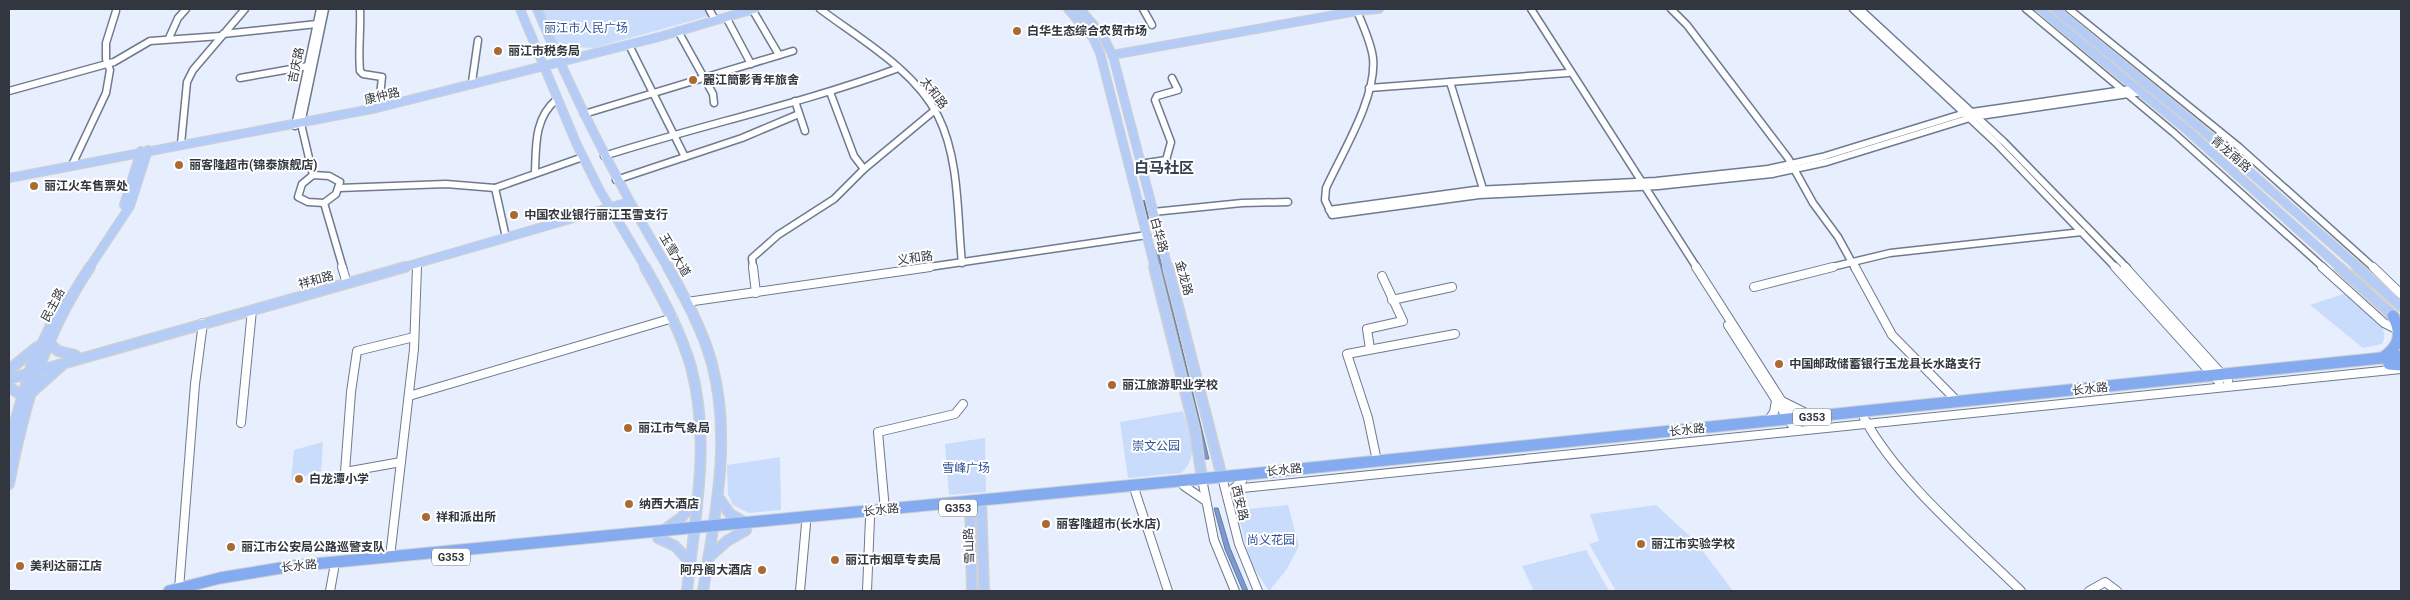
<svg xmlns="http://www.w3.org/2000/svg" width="2410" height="600" viewBox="0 0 2410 600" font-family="Roboto,'Noto Sans SC',sans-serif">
<rect width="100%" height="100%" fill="#e7effe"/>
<g fill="#c9dcfc">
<polygon points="542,9 707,9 709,16 594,48 568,47 556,44"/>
<path d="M2346,293C2358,304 2394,326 2382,344L2363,348L2310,305Z"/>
<path d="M1183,411C1189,433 1201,456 1181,473L1128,478L1120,422Z"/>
<polygon points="985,438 986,492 949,495 945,444"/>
<polygon points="323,442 321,471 291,480 294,450"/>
<polygon points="780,457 781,510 749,513 733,505 728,494 727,465"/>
<polygon points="1288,505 1299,546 1287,569 1269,591 1251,564 1237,510"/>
<polygon points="1656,505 1695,541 1733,591 1616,591 1589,544 1599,541 1590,514"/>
<polygon points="1586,550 1609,591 1534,591 1522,566"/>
</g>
<g fill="#7a9ad0" stroke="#647ca4">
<polygon points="1155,250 1158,250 1209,459 1205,459"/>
<polygon points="1214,508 1218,508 1230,548 1248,591 1243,591 1225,549"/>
</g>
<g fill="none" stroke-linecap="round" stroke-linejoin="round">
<polyline stroke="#647ca4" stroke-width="2" points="1144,201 1149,222"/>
<defs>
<g id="minor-far1">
<path d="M360,9C361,30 358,50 360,71L363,74L382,77L379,105"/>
<polyline points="709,9 714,18"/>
<polyline points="752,9 779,55"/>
<path d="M820,9C860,39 915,70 938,116C960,160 957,216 962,263"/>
<polyline points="1143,9 1152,25"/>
<polyline points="1531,9 1697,268"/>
<polyline points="1671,9 1687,25 1788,158 1813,203 1838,237 1855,268"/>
<polyline points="1853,9 1996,143 2116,268"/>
<polyline points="1860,9 2004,142 2127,268"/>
<polyline points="2026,9 2174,133 2324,268"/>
<polyline points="2069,9 2239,147 2374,268"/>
<path d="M1357,11C1363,26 1371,42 1373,58C1377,97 1342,153 1326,188L1325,200L1332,215L1479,195L1658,186L1772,174L1827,162L1973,117L2142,92"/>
<polyline points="726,17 751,64"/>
<polyline points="678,31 713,94 714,103"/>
<polyline points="223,34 317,24"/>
<polyline points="169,38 178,18 186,9"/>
<polyline points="629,45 685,157"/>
<polyline points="240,78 308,66"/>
<polyline points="472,82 478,40"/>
<polyline points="1450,82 1483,189"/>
<polyline points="1369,88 1568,73"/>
<polyline points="9,91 114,62 150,41 221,36"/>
<polyline points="830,92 854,156 864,169"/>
<polyline points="795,101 805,131"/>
<polyline points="584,114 793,51"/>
<polyline points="301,124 325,9"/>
<polyline points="301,124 313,175"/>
<polyline points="295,126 320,9"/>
<polyline points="181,144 187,82 193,70 245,9"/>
<path d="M604,156C701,125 801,104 896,69"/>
<polyline points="73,163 106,93 110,70 106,59 106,43 116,11"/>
<polyline points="1140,164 1166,160 1171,142 1155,100 1157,96 1178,90 1172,78"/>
<path d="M535,173C536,146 534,118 557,99"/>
<polygon points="313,175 329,176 340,182 336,194 324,203 308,202 298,197 302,184"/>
<polyline points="616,180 742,138 799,114"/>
<polyline points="339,188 446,184 495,188 583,157"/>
<polyline points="495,188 505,233"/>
<polyline points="324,203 343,268"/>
<polyline points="1329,210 1475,190 1656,181 1768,169 1822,157 1965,113 2137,88"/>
<polyline points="1153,212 1242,203 1288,202"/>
<polyline points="417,268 417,264"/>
<polyline points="753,268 752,258 778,235 834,199 864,169 935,110"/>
<polyline points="922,268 1147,235"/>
<polyline points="1828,268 1890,253 2082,232"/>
</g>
<g id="minor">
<polyline points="342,267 346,280"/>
<polyline points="753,267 756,293"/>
<polyline points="1696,267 1797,425"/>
<polyline points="1855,267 1892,335 1958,402"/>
<polyline points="2115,267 2219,382"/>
<polyline points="2125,267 2228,381"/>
<polyline points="2322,267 2384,323 2400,331"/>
<polyline points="2373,267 2401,294"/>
<polyline points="1754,287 1833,267"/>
<polyline points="1392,300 1452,287"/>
<polyline points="687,302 930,267"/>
<polyline points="1728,325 1792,425"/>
<polyline points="1370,349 1367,329 1403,321 1382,276"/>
<polyline points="409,396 673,318"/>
<polyline points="1784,402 1810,415"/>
<path d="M1864,418C1899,482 1969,540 2021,591"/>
<polyline points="1767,422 1774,412 1776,401"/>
<polyline points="241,423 252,310"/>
<polyline points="1377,461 1368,418 1347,354 1455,334"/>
<polyline points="401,462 345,472 351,392 357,351 414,337"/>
<polyline points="1222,477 1239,544 1258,591"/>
<polyline points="1202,479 1214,540 1235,591"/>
<polyline points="1184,486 1206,501"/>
<polyline points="1233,489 2401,369"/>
<polyline points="1233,489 1242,481"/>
<polyline points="1135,491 1168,591"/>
<polyline points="885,510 878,432 955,414 963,404"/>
<polyline points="390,557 414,349 417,267"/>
<polyline points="179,589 195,384 203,323"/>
<polyline points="330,591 334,569"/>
<polyline points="800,591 806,524"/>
<polyline points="867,591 870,518"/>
<polyline points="2089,591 2105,582 2117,591"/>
</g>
<g id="major-far1">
<polyline points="520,9 577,145 599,189 646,268"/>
<path d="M537,9C575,100 618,184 668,268"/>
<polyline points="1068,9 1093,38 1100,53 1155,268"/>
<polyline points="1080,9 1103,36 1113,56 1168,268"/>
<polyline points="2040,9 2187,130 2341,268"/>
<polyline points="2055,9 2200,128 2359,268"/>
<polyline points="1112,55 1357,11 1379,9"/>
<polyline points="9,178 377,108 659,37 754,9"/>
<polyline points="124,205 141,151"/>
<polyline points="89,268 130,206 148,150"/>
<polyline points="401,268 629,202"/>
</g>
<g id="major">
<path d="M645,267C663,299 681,332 691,367C711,441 695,517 687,591"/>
<path d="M668,267C685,298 703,330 712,364C732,439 715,516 703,591"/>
<polyline points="1154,267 1195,431 1202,479"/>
<polyline points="1168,267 1222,477"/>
<polyline points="2339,267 2398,320"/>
<polyline points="2357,267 2401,306"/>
<polyline points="48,342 58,351 75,355"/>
<polyline points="9,370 37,347"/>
<polyline points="9,379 405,267"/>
<polyline points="9,387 21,395"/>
<polyline points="32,392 61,366"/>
<polyline points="9,443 31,367 64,298"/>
<path d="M9,484C25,402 43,338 90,267"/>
<polyline points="718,497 730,514 746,523"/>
<polyline points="981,500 984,591"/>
<polyline points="970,501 972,591"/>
<polyline points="664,530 681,518 696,500"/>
<polyline points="658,538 675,546 690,562"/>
<polyline points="708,558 727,541 746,530"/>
</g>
<g id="highway">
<path d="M2382,358C2399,347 2403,334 2393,316"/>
<polyline points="2389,364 2401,365"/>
<polyline points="169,591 220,578 293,566 1241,475 2401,356"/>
</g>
</defs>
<use href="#minor-far1" stroke="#6e7a8f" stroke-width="9"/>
<use href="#minor" stroke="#6e7a8f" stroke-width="10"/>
<use href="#major-far1" stroke="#cecfd1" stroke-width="10"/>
<use href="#major" stroke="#cecfd1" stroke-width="12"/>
<use href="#highway" stroke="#cecfd1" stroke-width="13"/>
<use href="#minor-far1" stroke="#fff" stroke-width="6"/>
<use href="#minor" stroke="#fff" stroke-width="8"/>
<use href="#major-far1" stroke="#b5cdf6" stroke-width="8"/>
<use href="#major" stroke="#b5cdf6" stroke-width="9"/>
<use href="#highway" stroke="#84abf0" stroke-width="11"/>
</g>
<g fill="#aa6b32" stroke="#fff" stroke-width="2">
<circle cx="1017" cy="31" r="5"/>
<circle cx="498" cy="51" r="5"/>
<circle cx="693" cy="80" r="5"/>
<circle cx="179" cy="165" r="5"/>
<circle cx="34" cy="186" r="5"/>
<circle cx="514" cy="215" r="5"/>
<circle cx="1779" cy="364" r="5"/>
<circle cx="1112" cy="385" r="5"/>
<circle cx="628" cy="428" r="5"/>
<circle cx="299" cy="479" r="5"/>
<circle cx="629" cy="504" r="5"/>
<circle cx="426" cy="517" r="5"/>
<circle cx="1046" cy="524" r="5"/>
<circle cx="1641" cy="544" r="5"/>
<circle cx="231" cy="547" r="5"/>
<circle cx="835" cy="560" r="5"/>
<circle cx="20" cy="566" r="5"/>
<circle cx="762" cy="570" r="5"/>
</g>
<g text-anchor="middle" stroke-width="4" stroke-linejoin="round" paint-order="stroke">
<g fill="#fff" stroke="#6f7279" stroke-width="1">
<rect x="1793" y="408.5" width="38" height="17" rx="4"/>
<rect x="939" y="499.5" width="38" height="17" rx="4"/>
<rect x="432" y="548.5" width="38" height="17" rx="4"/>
</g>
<g font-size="11" font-weight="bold" fill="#31363f">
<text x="1812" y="421">G353</text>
<text x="958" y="512">G353</text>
<text x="451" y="561">G353</text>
</g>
<g font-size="12" fill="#2e5396" stroke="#fff">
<text x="586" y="32">丽江市人民广场</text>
<text x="1156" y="450">崇文公园</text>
<text x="966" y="472">雪峰广场</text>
<text x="1271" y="544">尚义花园</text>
</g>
<g font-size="12" font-weight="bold" fill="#31363f" stroke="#fff" text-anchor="start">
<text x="1027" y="35">白华生态综合农贸市场</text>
<text x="508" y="55">丽江市税务局</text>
<text x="703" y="84">麗江簡影青年旅舍</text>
<text x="189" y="169">丽客隆超市(锦泰旗舰店)</text>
<text x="44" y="190">丽江火车售票处</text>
<text x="524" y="219">中国农业银行丽江玉雪支行</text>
<text x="1789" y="368">中国邮政储蓄银行玉龙县长水路支行</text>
<text x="1122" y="389">丽江旅游职业学校</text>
<text x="638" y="432">丽江市气象局</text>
<text x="309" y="483">白龙潭小学</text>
<text x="639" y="508">纳西大酒店</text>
<text x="436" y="521">祥和派出所</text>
<text x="1056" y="528">丽客隆超市(长水店)</text>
<text x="1651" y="548">丽江市实验学校</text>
<text x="241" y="551">丽江市公安局公路巡警支队</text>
<text x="845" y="564">丽江市烟草专卖局</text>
<text x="30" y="570">美利达丽江店</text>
<text x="752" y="574" text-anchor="end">阿丹阁大酒店</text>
</g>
<g font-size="12" fill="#31363f" stroke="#fff">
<text transform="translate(296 65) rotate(-78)" y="4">吉庆路</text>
<text transform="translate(934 93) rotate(53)" y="4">太和路</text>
<text transform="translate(382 96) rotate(-13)" y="4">康仲路</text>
<text transform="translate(2231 154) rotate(41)" y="4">青龙南路</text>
<text transform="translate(1159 235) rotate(75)" y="4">白华路</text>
<text transform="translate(675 255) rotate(59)" y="4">玉雪大道</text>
<text transform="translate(915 258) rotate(-8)" y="4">义和路</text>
<text transform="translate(1184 278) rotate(75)" y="4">金龙路</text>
<text transform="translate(316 280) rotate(-15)" y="4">祥和路</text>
<text transform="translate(53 305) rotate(-62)" y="4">民主路</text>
<text transform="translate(2090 389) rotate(-6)" y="4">长水路</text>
<text transform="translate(1687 430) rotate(-6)" y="4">长水路</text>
<text transform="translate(1284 470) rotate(-6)" y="4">长水路</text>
<text transform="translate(1240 503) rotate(77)" y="4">西安路</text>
<text transform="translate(881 510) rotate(-6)" y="4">长水路</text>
<text transform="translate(969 546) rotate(-92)" y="4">雪山路</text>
<text transform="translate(299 566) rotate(-6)" y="4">长水路</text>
</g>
<g font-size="15" font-weight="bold" fill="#354053" stroke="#fff">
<text x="1164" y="173">白马社区</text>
</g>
</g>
<rect width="2410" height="600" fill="none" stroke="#31363f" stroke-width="20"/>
</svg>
